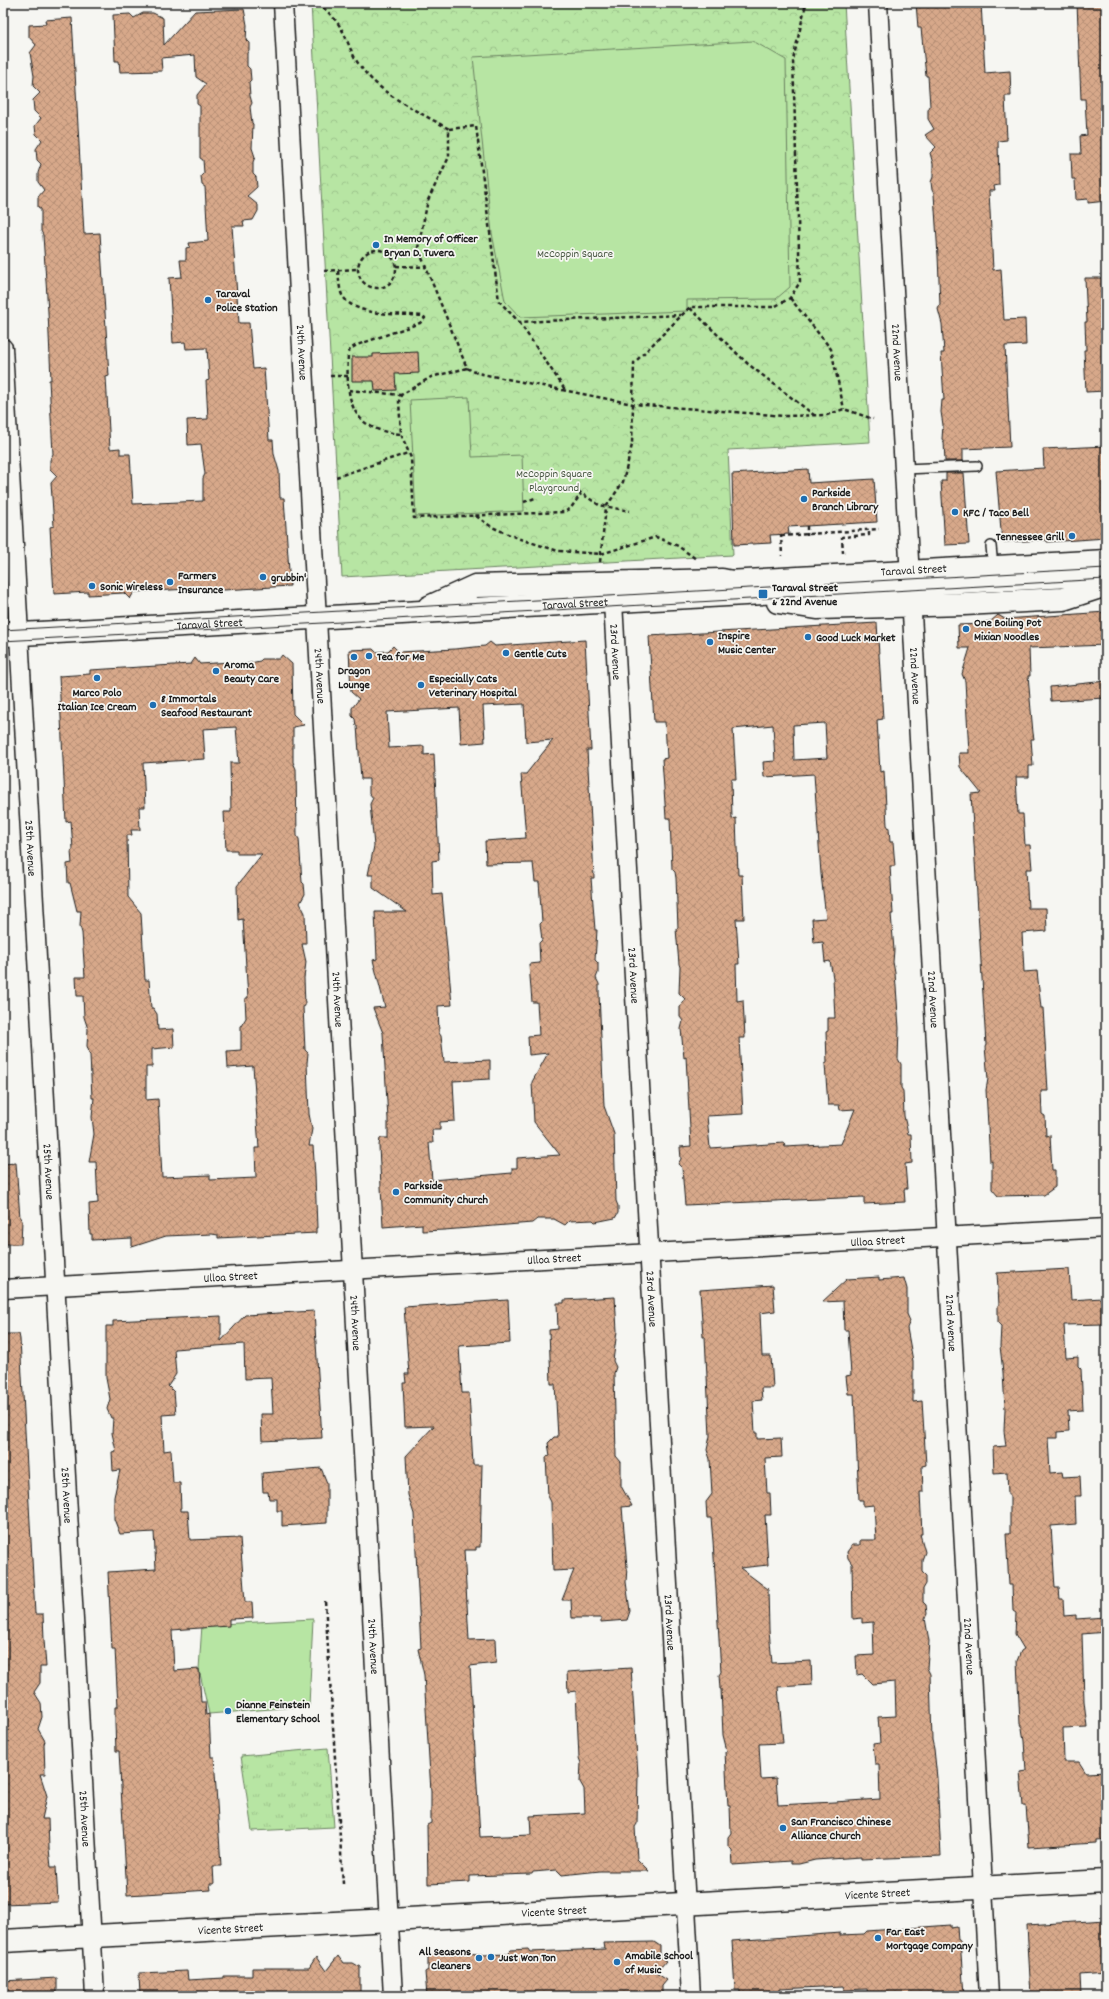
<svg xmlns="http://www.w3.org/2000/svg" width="1109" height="1999" viewBox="0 0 1109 1999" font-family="Dekko,sans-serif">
<defs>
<pattern id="grass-tufts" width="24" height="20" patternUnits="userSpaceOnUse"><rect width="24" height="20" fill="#b7e5a3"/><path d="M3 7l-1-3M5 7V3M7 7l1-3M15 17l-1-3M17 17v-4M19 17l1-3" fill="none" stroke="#9dc48c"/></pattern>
<pattern id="park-crowns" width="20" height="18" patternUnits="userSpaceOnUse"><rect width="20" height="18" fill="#b7e5a3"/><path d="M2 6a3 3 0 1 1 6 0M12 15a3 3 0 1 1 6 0" fill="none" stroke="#9dc48c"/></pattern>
<pattern id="building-cross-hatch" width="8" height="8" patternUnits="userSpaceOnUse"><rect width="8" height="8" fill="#d7a88a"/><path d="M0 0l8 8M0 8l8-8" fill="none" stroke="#b89076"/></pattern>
</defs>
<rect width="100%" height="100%" fill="#f6f6f2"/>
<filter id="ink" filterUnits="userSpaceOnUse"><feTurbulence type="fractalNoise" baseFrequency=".025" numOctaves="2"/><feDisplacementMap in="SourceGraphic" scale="8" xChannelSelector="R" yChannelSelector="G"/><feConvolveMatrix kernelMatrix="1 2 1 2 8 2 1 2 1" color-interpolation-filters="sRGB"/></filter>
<g filter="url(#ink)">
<polygon fill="url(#grass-tufts)" stroke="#6a8060" points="328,1748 334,1827 252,1831 241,1756"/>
<polygon fill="url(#park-crowns)" stroke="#6a8060" points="311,3 844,3 870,442 728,450 733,555 342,577"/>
<g fill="#b7e5a3" stroke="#6a8060">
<polygon points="753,41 786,60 790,287 776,299 687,300 687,311 520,317 505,301 492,233 473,57"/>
<polygon points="469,397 472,457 522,455 524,511 416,516 410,400"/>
<polygon points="313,1619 309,1706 209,1714 199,1669 202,1625"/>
</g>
<g fill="url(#building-cross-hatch)" stroke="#1c1c1c" fill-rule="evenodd">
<polygon points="916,3 981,3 985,73 1010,71 1011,96 1005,96 1007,140 998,141 999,185 994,186 995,191 989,191 993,270 1001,269 1004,320 1025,319 1026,345 1005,346 1010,447 963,449 963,461 945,461 944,442 942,439 943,425 941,412 942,400 944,400 941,353 944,353 942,324 938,309 940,305 938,256 934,194 932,190 931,182 933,177 933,164 930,153 936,147 925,135 934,129 928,119 928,110 930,106 928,76 926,76 921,28 918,28"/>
<polygon points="1077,3 1104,3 1106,29 1106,201 1088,203 1088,199 1076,200 1075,179 1072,179 1071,154 1081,154 1080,136 1087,135 1085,99 1081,99"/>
<polygon points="244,9 247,25 246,40 249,43 249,50 247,53 247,66 250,69 251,80 249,82 250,96 252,103 250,107 252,123 253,124 252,148 255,157 253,162 253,174 256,177 257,187 247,196 258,205 258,211 253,220 243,221 244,226 232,226 239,323 249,323 253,369 264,368 269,440 273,440 274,454 279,471 280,498 284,498 290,586 224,590 207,588 134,592 130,599 124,593 88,595 88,592 54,594 50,527 54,526 51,483 57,476 50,469 50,460 53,454 49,380 51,380 48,312 43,235 41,231 41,209 38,207 38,197 44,190 38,182 38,173 41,164 37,160 36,149 42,140 36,134 35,126 41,118 34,111 33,100 40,93 33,86 34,76 30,53 36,45 29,37 29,25 46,24 45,20 72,18 84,234 100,233 109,376 106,377 110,449 120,448 120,454 130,454 133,504 203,501 203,478 205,474 201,444 188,445 187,420 208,419 206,381 209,380 207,348 186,349 185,342 173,343 169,278 182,277 180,260 186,260 186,248 190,247 189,243 208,241 205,187 202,185 201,176 204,173 203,160 200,158 200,106 197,104 197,95 206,84 196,77 195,55 161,58 162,71 120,72 119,61 115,61 113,15 130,14 134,18 143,13 153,13 163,18 164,45 195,11"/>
<polygon points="1085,278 1106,278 1106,391 1086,392 1084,350 1086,350 1085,322 1087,322"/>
<polygon points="418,352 419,373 395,374 396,390 375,391 374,381 352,381 352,357 373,357 373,354"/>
<polygon points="1106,446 1106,538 1047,542 1047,540 1002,542 996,471 1044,468 1043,449"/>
<polygon points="808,469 809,483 874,479 877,522 788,527 789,534 770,535 771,543 734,545 732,474"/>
<polygon points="946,473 964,473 969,544 945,545 941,481 946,481"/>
<polygon points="1106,612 1106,645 1029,648 1030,676 1028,676 1033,733 1034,739 1031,739 1033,766 1029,766 1029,777 1016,777 1018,814 1023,814 1025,845 1030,845 1032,869 1026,869 1028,908 1046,908 1047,931 1022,933 1024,972 1037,971 1041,1008 1043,1008 1048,1091 1041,1091 1042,1114 1045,1116 1046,1136 1050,1135 1052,1170 1055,1170 1055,1187 1044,1195 998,1196 992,1189 992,1161 990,1162 986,1090 988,1079 985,1047 986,1045 971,794 981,793 960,767 959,753 969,753 965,681 962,674 970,648 959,648 958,625 984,624 984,622 991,621 998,615 1005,619"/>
<path d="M877,623L883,719L877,720L880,772L884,771L887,825L889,828L890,842H893L895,866H890L893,914H891L894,950L893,962L895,973L899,1028L898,1059L901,1064V1088L903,1091L904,1116L908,1134H911L912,1163L905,1164L907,1189H904L905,1202L864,1204V1197L685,1205L682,1168L678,1164L681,1159L680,1147L691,1146L686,1057L684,1058L681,1029L683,1021L680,1017V1007L685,999L679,993L680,967L679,964L676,929L678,928L676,878L675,872L672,869L670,818H666L662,759L667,758L665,722H654L649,636ZM825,723L827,758L794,760L793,725ZM773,725L775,761L763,762L764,777L814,774L821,874L826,918L812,919L814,943L823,942L825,962L830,961L833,978L835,1018H828V1031L826,1032L827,1063L825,1064L828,1105H839L840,1110L855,1109L841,1144L785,1147L784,1143L710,1148L707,1116L743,1114L739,1038H745L743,1000L737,1001L736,964H739L736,919H744L742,875H738L736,818L732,819L731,779H736L733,729Z"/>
<path d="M585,640L591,750H587L593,857L594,878H591L595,930H597L595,960L598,963V973L596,978L599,984V993L604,1106L614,1134L616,1201L618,1206V1213L615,1218L595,1222L593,1220L569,1221L565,1225L554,1219H537L532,1223L444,1230L422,1231V1224L383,1227L379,1146L380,1138H388V1119L383,1033L373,1008L385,1007L373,960L377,959L375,912H407L373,888V875H368L374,846L370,804L373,798L369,793V779H361L357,726H356L355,719L352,716V708L359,699L351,692L349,650L373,649L376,652L388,651L393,646L399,652L455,649L485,646L490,642L495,646ZM524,704L526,742L553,740L526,774H521L526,838L485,841L486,864L533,863L535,882H539L542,922L540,924L542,940L539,943L540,963L529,964L532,1002H537L539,1035L528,1036L529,1055L548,1053L532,1082L534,1122L560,1155L517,1158V1168H512V1173L432,1180L429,1143H433L432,1130H440V1122L455,1121L453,1081L490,1079V1060L444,1062L441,1036L439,1033L438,1006L452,1005L442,894L433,895L432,861L439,860L434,754L424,755V746L389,748L387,712L459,708L461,744L485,742L483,706Z"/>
<path d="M282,655L292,664L293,714L304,725L293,727V762L296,769L297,836L299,839L302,882L304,884L305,894L300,903L305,913L306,944H302L306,962L304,978L305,1006L303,1007L305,1050L308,1053L307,1063L309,1114L312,1129L309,1146H313L315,1175L317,1228H316V1233L218,1238V1235L212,1234L166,1236L132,1247V1238L92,1240V1234H90L89,1204L98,1203L96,1162H89L94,1134L92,1117L94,1098H92L90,1055L87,1046L88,1029L84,1017L83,996H77L76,977H85L82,933L80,926L81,911H77L70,883H68L67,864L72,863L71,852L73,849L71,821L66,822L59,676L90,674V670L191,664L195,658L200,664L231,662V667L260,661L262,659H279ZM236,727L239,763H230L231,812H224L226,850H237V854H262L237,886L238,920L243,919L248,998H245L246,1018L241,1026V1050L227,1051L228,1068L253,1066L259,1148H255L256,1178L210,1180V1175L162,1177L158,1099L146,1100V1067H152V1049L174,1047L173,1029L158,1030L157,1014L153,1008H151L149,980H145L141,913L128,897L127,835H132L131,830H140L139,807H145L143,763L205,759L203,729Z"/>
<polygon points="1106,681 1106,698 1051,701 1050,687"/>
<polygon points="16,1163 20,1218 22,1220 21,1244 3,1244 3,1164"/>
<polygon points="1069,1269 1071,1300 1102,1298 1103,1324 1064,1325 1066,1358 1078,1357 1078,1366 1081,1369 1083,1410 1068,1411 1069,1431 1057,1432 1057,1438 1048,1438 1050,1473 1062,1472 1063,1477 1080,1476 1081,1496 1075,1496 1076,1524 1051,1526 1055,1588 1059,1588 1060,1599 1063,1599 1064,1616 1076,1615 1076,1619 1106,1617 1106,1632 1082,1634 1084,1701 1087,1727 1063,1728 1064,1762 1079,1762 1086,1773 1106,1772 1106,1839 1096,1840 1096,1843 1029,1847 1026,1806 1023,1806 1020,1772 1026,1771 1024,1741 1022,1728 1020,1724 1017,1661 1021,1651 1024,1649 1015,1634 1016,1613 1013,1611 1012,1585 1009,1585 1006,1534 1010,1534 1010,1497 1008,1494 1007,1472 994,1473 993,1447 1006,1446 1004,1431 1005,1409 1003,1372 1000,1346 1001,1326 998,1323 998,1305 999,1305 997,1273"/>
<polygon points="879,1277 879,1280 904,1278 907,1289 907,1314 910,1321 907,1328 913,1361 913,1402 922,1401 926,1465 922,1466 923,1492 920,1492 922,1534 920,1534 925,1552 922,1560 922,1572 926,1576 926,1584 923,1589 923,1602 926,1605 927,1614 925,1618 929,1641 927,1668 930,1674 932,1740 934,1749 937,1778 941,1856 861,1859 861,1857 815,1860 799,1864 791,1864 791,1861 733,1865 732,1850 728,1846 728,1837 731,1833 730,1806 728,1806 725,1752 727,1751 723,1735 721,1689 720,1689 719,1675 721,1672 713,1541 711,1518 707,1518 706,1502 712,1494 710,1459 707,1450 710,1436 705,1337 703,1337 700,1290 773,1285 775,1311 760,1313 762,1356 771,1356 773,1388 761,1388 762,1400 753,1401 755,1433 757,1433 757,1439 781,1438 782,1457 765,1458 767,1493 770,1493 771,1515 765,1515 768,1565 740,1568 768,1589 769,1630 772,1663 811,1661 812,1685 778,1687 783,1743 759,1744 761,1779 776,1778 778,1805 834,1802 880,1799 879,1764 875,1764 873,1744 880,1743 878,1717 896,1716 895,1682 872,1684 862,1674 857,1675 856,1656 874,1655 873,1622 862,1623 862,1618 853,1619 852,1564 848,1558 847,1552 852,1545 860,1545 860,1540 876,1540 874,1505 863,1506 863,1500 859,1500 854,1394 848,1394 846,1376 851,1375 848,1330 844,1330 843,1301 822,1302 847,1279"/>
<polygon points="615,1297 617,1331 613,1361 616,1367 614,1373 616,1456 621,1462 621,1486 632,1506 622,1507 627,1567 626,1582 630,1611 627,1620 601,1622 601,1618 572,1618 571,1600 562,1600 574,1570 553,1571 551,1502 548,1496 546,1457 550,1456 548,1443 554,1437 558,1437 555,1384 551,1384 549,1330 558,1329 557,1303 564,1303 564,1300"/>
<polygon points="508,1300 510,1343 459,1346 462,1393 469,1393 473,1465 482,1465 480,1547 476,1547 476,1550 464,1550 469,1640 495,1639 496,1663 470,1666 480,1837 531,1835 530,1816 585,1813 584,1789 580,1782 581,1763 579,1758 576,1691 568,1692 567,1672 631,1668 638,1775 637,1824 635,1827 637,1859 649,1871 600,1871 562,1875 557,1870 533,1872 532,1874 470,1876 470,1882 428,1884 427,1825 431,1823 431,1792 424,1675 418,1649 421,1648 414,1514 408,1495 406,1456 434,1426 405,1427 403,1383 406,1383 405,1374 409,1374 404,1307"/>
<polygon points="314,1311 322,1438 262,1441 261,1414 273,1414 271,1378 245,1379 244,1344 174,1349 176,1374 168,1386 174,1392 176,1414 162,1415 164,1451 171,1450 173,1483 180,1483 181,1511 188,1511 190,1540 240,1538 245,1602 252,1602 253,1618 229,1619 229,1626 172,1630 174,1671 199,1669 201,1702 205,1702 206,1715 209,1714 211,1757 214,1757 221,1866 213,1866 214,1884 210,1884 211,1890 127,1895 119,1751 116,1751 115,1724 115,1707 118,1707 115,1649 112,1649 108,1572 156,1569 154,1532 120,1534 114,1519 114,1497 120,1470 113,1471 112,1452 116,1451 112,1433 113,1418 111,1418 107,1409 110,1399 106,1378 106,1326 113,1326 113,1321 221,1316 221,1341 245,1315"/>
<polygon points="3,1334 19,1334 20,1339 35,1614 43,1614 44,1640 46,1667 40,1667 40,1683 34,1692 41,1703 42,1717 38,1729 45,1741 44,1744 45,1774 40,1774 47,1796 42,1819 48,1819 49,1849 51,1867 56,1867 58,1902 3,1904"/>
<polygon points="321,1468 327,1483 327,1523 282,1526 282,1511 277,1511 277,1499 269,1499 268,1492 263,1492 262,1473"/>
<polygon points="1106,1920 1106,1973 1080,1975 1081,1996 1031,1996 1027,1925"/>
<polygon points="951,1925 951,1928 957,1927 958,1940 960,1940 964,1996 868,1996 867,1989 844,1990 843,1986 779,1989 780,1996 740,1996 740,1990 735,1990 732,1941 840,1933 840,1935 864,1934 867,1931"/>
<polygon points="654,1942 660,1946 660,1957 666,1961 656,1973 667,1980 662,1986 662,1996 427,1996 425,1972 428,1970 428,1955 456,1953 481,1954 483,1955 507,1954 511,1950 528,1949 530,1952 605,1949 604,1943"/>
<polygon points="338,1956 343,1963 353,1963 360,1967 360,1996 140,1996 139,1973 187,1971 188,1980 224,1978 224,1976 252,1976 252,1968 309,1968 316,1957 326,1971"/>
<polygon points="57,1978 57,1996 3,1996 3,1981"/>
</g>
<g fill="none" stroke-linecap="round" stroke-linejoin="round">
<defs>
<g id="lane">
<polyline points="904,469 977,466"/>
<polyline points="991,546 993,567"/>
</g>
<g id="street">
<path id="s1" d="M283,3L393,1996"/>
<path id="s2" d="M878,3L989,1996"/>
<path id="s3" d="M3,348L95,1996"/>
<path id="s4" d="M727,580L1106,559"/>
<path id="s5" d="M613,602L691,1996"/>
<path id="s6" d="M3,1289L1106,1228"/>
</g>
<g id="secondary">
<polyline points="778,602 817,608 964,604 1063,599 1106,585"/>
<polyline points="429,607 475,586 722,580 741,584"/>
<path id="s7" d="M3,635L1106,574"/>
<path id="s8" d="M3,1941L1106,1881"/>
</g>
</defs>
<use href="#lane" stroke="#1c1c1c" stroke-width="12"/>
<use href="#street" stroke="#1c1c1c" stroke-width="21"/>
<use href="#secondary" stroke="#1c1c1c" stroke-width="25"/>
<g stroke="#1c1c1c" stroke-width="2.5" stroke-dasharray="4 3" stroke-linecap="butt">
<path d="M318,3C326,10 335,18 341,28C348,40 351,54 360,66C382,96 418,111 449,129V157L428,200L418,248L467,368L477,373L633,404L785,416L827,415L844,409L873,419"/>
<polyline points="449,129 476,126 499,301 519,322 681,315"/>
<circle cx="377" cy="269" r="19"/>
<polyline points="396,266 426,267"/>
<polyline points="324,271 357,269"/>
<path d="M338,271C339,279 339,288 342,295C355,318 401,313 423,316L425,318L420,323L357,345L350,349L348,354C346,399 349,430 401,434"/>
<polyline points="790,298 831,349 844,409"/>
<polyline points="690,308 748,364 814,415"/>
<polyline points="519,322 566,391"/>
<polyline points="467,368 431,377 401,395 399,401 401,434 411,458 414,518 564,512 570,509 581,494"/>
<polyline points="330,376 349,376"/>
<polyline points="349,390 401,395"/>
<polyline points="336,477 408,453"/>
<polyline points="578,491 599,505 630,511"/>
<polyline points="524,502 535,498"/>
<polyline points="476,516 492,527 517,538 558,551 601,554 656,537 678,546 696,559"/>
<polyline points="807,526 807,535"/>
<polyline points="781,534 782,556"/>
<polyline points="781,536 879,529"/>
<polyline points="843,553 842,537 869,535 869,530"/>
<polyline points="600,562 606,507 623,482 632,445 634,363 690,307 774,307 790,298 800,282 793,60 806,3"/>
<polyline points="325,1601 343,1884"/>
</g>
<use href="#lane" stroke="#f6f6f2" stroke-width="9"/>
<use href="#street" stroke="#f6f6f2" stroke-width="18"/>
<use href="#secondary" stroke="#f6f6f2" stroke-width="22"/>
<g stroke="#1c1c1c" stroke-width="1">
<polyline points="3,630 1106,568"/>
<polyline points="3,641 1106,579"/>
</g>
</g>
</g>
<g fill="#1f6fb2" stroke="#f6f6f2" stroke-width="1.5">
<circle cx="376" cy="245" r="4"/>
<circle cx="208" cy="300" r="4"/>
<circle cx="804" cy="499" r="4"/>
<circle cx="955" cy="512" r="4"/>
<circle cx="1072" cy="536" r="4"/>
<circle cx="263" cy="577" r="4"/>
<circle cx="170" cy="582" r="4"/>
<circle cx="92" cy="586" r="4"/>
<rect x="758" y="589" width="10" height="10" rx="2"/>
<circle cx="966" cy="629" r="4"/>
<circle cx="808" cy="637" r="4"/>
<circle cx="710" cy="642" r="4"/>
<circle cx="506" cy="653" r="4"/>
<circle cx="369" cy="656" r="4"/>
<circle cx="354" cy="657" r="4"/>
<circle cx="216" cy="671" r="4"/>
<circle cx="97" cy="678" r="4"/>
<circle cx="421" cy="685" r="4"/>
<circle cx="153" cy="705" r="4"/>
<circle cx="396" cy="1192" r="4"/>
<circle cx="228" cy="1711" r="4"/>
<circle cx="783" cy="1828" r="4"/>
<circle cx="878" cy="1938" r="4"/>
<circle cx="491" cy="1957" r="4"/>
<circle cx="479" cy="1958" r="4"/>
<circle cx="617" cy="1962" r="4"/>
</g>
<g text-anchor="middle" stroke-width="3.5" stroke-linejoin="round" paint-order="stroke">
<g font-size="12" font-weight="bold" fill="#1c1c1c" stroke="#f6f6f2" text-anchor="start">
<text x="384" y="242">In Memory of Officer<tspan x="384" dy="14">Bryan D. Tuvera</tspan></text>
<text x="216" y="297">Taraval<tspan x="216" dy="14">Police Station</tspan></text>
<text x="812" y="496">Parkside<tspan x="812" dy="14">Branch Library</tspan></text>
<text x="963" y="516">KFC / Taco Bell</text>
<text x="1064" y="540" text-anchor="end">Tennessee Grill</text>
<text x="178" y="579">Farmers<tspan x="178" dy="14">Insurance</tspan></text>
<text x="271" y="581">grubbin'</text>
<text x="100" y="590">Sonic Wireless</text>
<text x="772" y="591">Taraval Street<tspan x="772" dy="14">&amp; 22nd Avenue</tspan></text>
<text x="974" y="626">One Boiling Pot<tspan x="974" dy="14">Mixian Noodles</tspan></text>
<text x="718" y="639">Inspire<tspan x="718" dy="14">Music Center</tspan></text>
<text x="816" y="641">Good Luck Market</text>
<text x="514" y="657">Gentle Cuts</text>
<text x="377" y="660">Tea for Me</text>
<text x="224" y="668">Aroma<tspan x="224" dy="14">Beauty Care</tspan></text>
<text x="354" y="674" text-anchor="middle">Dragon<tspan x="354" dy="14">Lounge</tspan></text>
<text x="429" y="682">Especially Cats<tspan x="429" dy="14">Veterinary Hospital</tspan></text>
<text x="97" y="696" text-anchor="middle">Marco Polo<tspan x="97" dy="14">Italian Ice Cream</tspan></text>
<text x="161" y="702">8 Immortals<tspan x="161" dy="14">Seafood Restaurant</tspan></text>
<text x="404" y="1189">Parkside<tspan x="404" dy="14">Community Church</tspan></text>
<text x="236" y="1708">Dianne Feinstein<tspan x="236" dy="14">Elementary School</tspan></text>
<text x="791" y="1825">San Francisco Chinese<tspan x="791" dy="14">Alliance Church</tspan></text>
<text x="886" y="1935">Far East<tspan x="886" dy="14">Mortgage Company</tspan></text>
<text x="471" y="1955" text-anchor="end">All Seasons<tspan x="471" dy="14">Cleaners</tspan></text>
<text x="625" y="1959">Amabile School<tspan x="625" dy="14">of Music</tspan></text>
<text x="499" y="1961">Just Won Ton</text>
</g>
<g font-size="12" fill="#4a5844" stroke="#f6f6f2">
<text x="575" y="257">McCoppin Square</text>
<text x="554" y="477">McCoppin Square<tspan x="554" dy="14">Playground</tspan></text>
</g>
<g font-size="12" fill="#1c1c1c" stroke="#f6f6f2">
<text dy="4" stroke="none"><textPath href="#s1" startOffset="350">24th Avenue</textPath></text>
<text dy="4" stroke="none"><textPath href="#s2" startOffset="350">22nd Avenue</textPath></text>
<text dy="4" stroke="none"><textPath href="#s4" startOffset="187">Taraval Street</textPath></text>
<text dy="4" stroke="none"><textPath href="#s7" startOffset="573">Taraval Street</textPath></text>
<text dy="4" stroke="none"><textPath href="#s7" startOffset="207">Taraval Street</textPath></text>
<text dy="4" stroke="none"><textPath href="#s5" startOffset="50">23rd Avenue</textPath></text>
<text dy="4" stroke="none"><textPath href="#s1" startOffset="674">24th Avenue</textPath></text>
<text dy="4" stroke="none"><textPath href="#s2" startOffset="674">22nd Avenue</textPath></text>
<text dy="4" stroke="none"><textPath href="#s3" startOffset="501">25th Avenue</textPath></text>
<text dy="4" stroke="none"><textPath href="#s5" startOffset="374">23rd Avenue</textPath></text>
<text dy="4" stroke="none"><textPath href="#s1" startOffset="998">24th Avenue</textPath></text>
<text dy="4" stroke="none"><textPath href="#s2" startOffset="998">22nd Avenue</textPath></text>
<text dy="4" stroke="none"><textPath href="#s3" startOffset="825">25th Avenue</textPath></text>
<text dy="4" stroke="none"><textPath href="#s6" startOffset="876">Ulloa Street</textPath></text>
<text dy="4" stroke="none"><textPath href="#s6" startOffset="552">Ulloa Street</textPath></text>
<text dy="4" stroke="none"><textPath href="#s6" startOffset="228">Ulloa Street</textPath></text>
<text dy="4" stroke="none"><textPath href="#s5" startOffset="698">23rd Avenue</textPath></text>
<text dy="4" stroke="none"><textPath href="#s1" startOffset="1322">24th Avenue</textPath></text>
<text dy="4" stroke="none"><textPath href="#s2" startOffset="1322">22nd Avenue</textPath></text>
<text dy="4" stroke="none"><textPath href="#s3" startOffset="1149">25th Avenue</textPath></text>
<text dy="4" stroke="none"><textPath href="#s5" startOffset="1022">23rd Avenue</textPath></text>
<text dy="4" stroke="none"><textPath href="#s1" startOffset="1646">24th Avenue</textPath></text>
<text dy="4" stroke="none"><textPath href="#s2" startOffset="1646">22nd Avenue</textPath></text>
<text dy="4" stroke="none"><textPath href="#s3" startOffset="1473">25th Avenue</textPath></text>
<text dy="4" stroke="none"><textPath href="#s8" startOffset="876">Vicente Street</textPath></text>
<text dy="4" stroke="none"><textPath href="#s8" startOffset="552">Vicente Street</textPath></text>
<text dy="4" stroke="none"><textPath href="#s8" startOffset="228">Vicente Street</textPath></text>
</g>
</g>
<rect width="1109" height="1999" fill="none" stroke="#f6f6f2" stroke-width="16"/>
<rect x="8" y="8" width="1093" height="1983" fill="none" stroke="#1c1c1c" stroke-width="1.5" filter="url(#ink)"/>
</svg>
